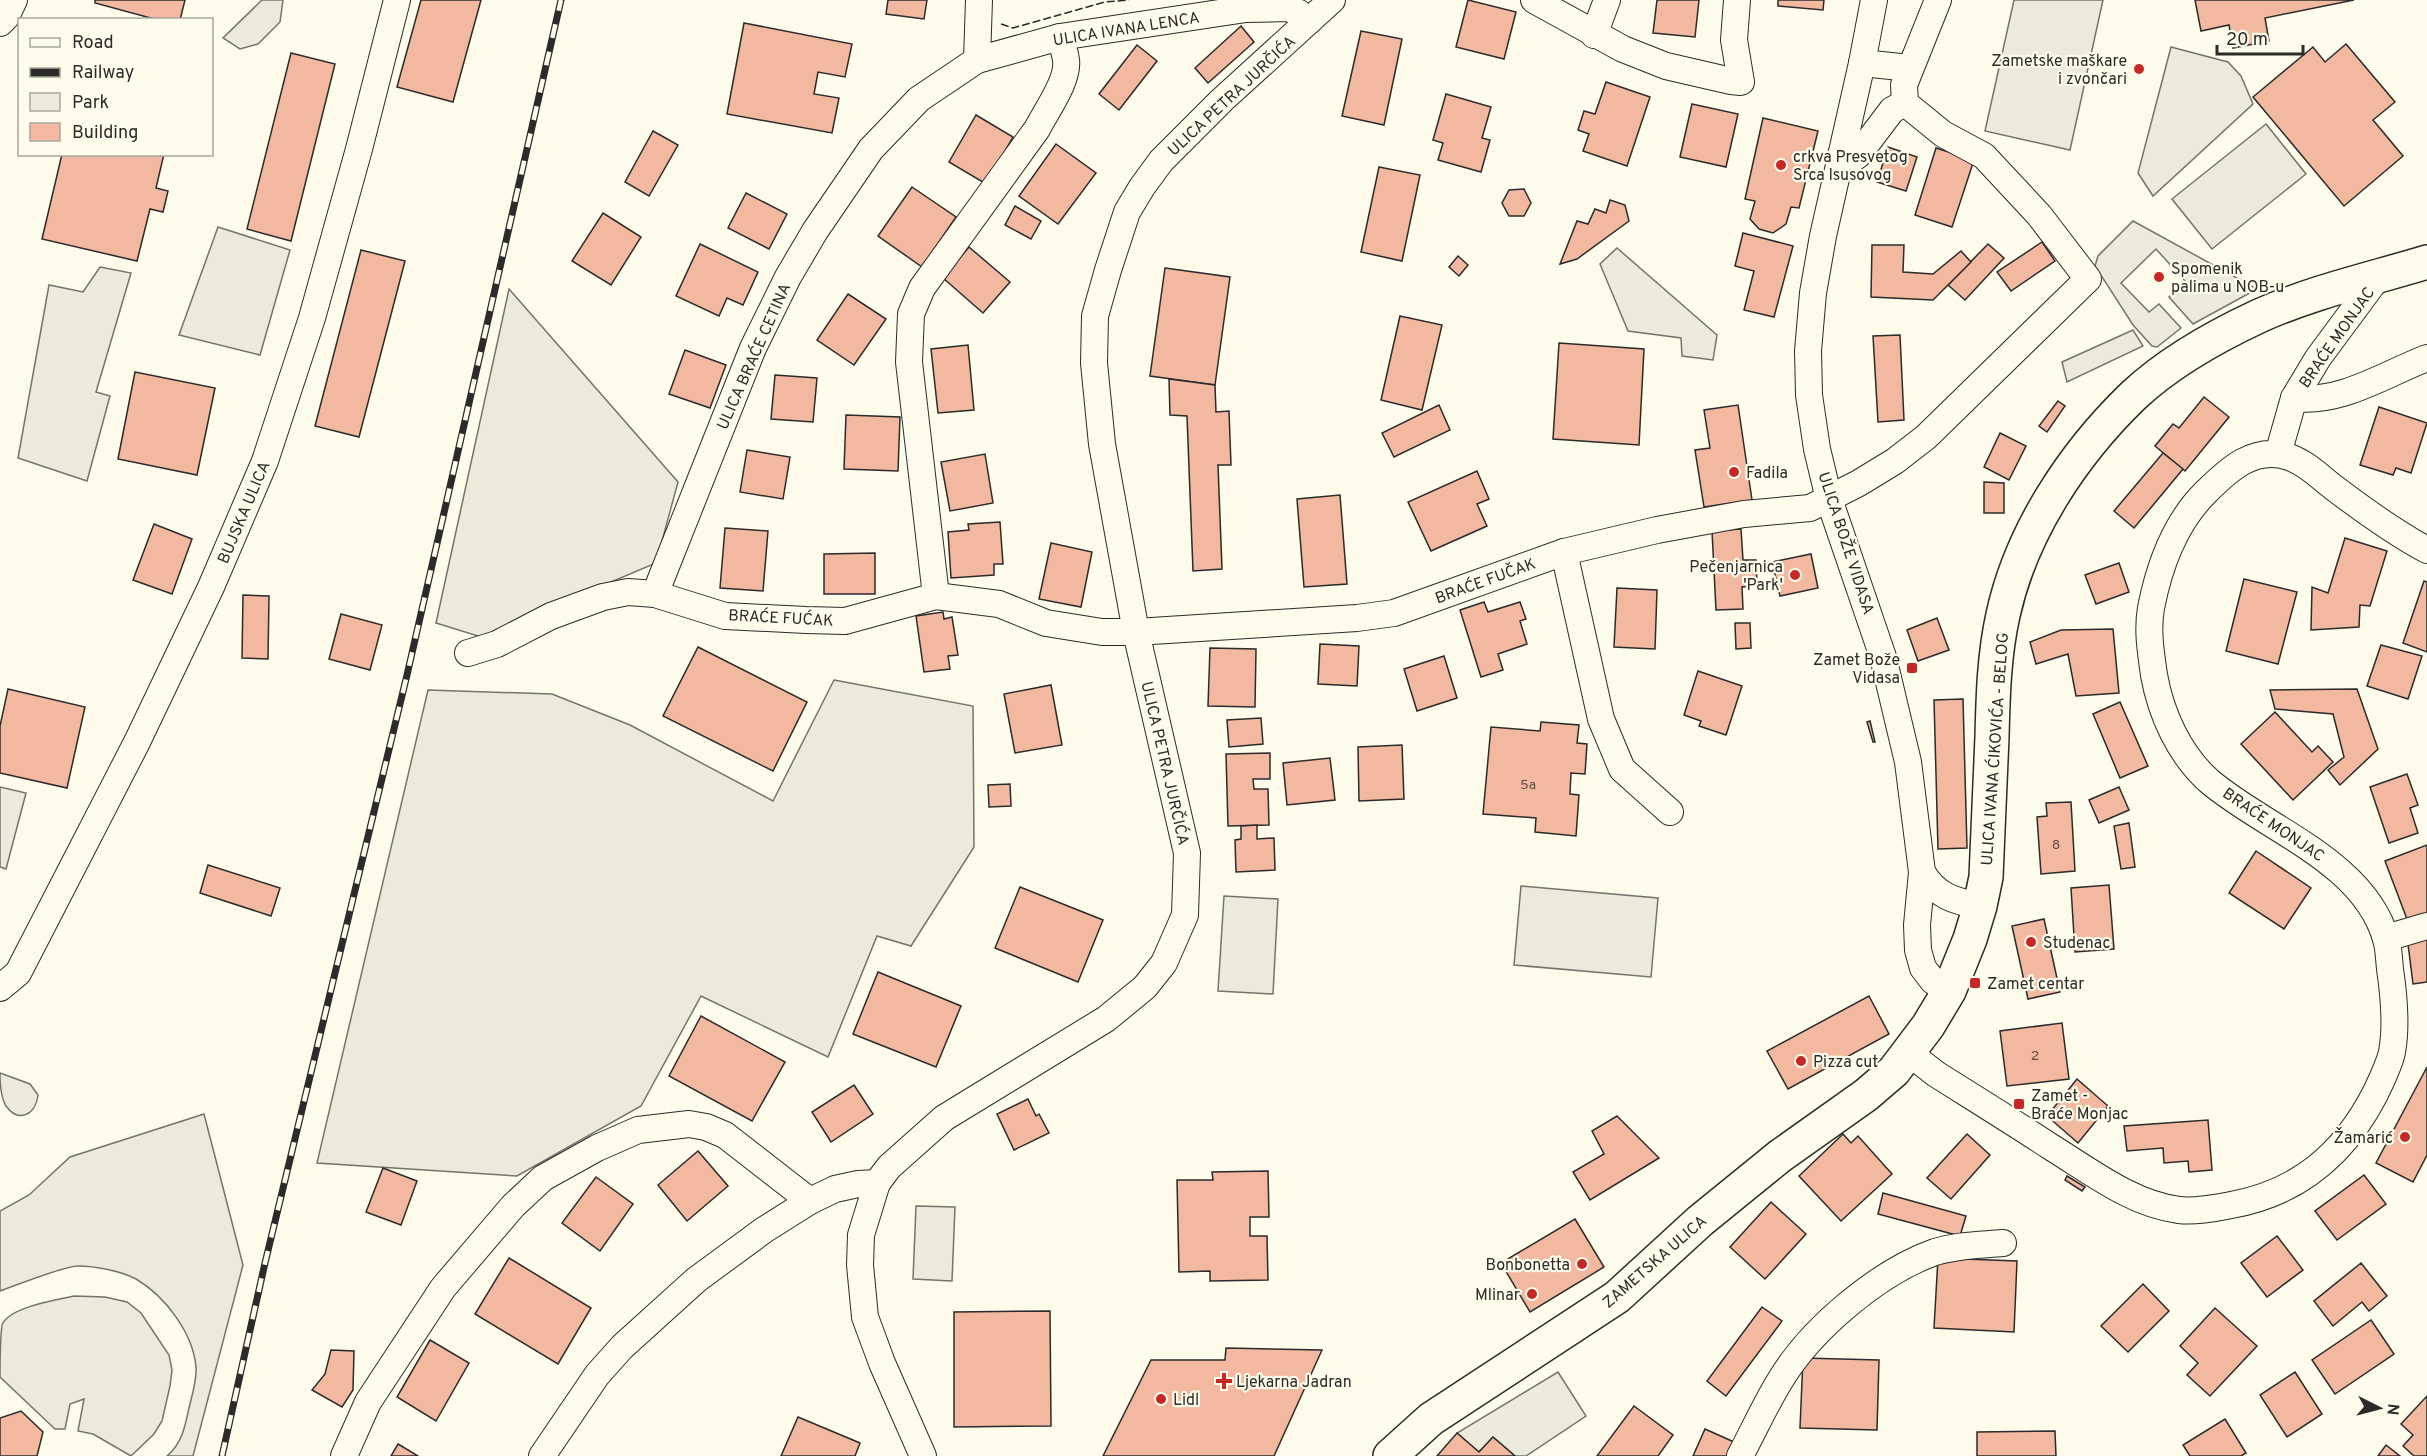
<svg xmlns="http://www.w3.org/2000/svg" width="2427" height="1456" viewBox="0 0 2427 1456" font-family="Overpass,sans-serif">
<rect width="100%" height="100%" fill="#fdfbea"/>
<g fill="#ecebdb" stroke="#74746e" stroke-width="1.5">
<polygon points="262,0 283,0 280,22 258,44 240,49 223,38"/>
<polygon points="2014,0 2103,0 2070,150 1985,131"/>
<polygon points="2266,124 2306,174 2212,249 2172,199"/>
<polygon points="2133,221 2257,289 2193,324 2169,297 2185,281 2156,249 2121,283 2149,312 2159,304 2181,328 2157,347 2152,346 2133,325 2095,266 2098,256"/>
<polygon points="218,227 290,250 260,355 179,335"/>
<polygon points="1617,248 1717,335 1713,360 1682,356 1681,338 1628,331 1600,264"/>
<polygon points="509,289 678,482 656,563 481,637 436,623"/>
<polygon points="834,680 973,706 974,847 911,946 877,936 828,1057 701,996 641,1106 517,1176 317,1163 428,690 552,694 630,725 773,801"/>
<polygon points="1521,886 1658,898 1651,977 1514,965"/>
<polygon points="1224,896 1278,899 1273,994 1218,991"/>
<path d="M0,1073L30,1084L38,1095C36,1114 19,1124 6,1106C1,1098 0,1082 0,1073Z"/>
<path d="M204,1114L243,1265L193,1456H167C182,1443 185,1427 189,1408C192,1395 197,1380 196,1367C193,1333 165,1296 136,1279C121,1271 95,1266 78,1266C64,1266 17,1285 0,1291V1211L29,1195L70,1157Z"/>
<polygon points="916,1206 955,1207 952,1281 913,1279"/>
<path d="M74,1296L105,1297L127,1302L141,1313L169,1355L172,1370L170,1386L162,1421L154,1434L131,1456L93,1434L78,1431L84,1399L70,1404L65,1429H55L0,1377C0,1361 0,1340 2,1325C9,1307 56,1300 74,1296Z"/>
</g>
<g fill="#eceadb" stroke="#74746e" stroke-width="1.5">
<polygon points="2171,47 2228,62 2241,76 2253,104 2153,196 2138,173"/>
<polygon points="100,267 131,273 96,392 110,396 87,481 18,458 49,285 83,292"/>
<polygon points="2133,330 2143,346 2067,382 2062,362"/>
<polygon points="0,787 26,793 6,869 0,867"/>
<polygon points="1558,1372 1586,1416 1526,1456 1515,1456 1493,1437 1479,1452 1457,1433"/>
</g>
<g fill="#f2b8a0" stroke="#2b2b2b" stroke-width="1.5">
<polygon points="95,0 185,0 180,20 158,20 95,3"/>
<polygon points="421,0 481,0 453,102 397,87"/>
<polygon points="888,0 927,0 924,19 886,14"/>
<polygon points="1468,0 1516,12 1504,59 1456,47"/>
<polygon points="1657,0 1699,0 1695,37 1653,33"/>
<polygon points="1778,0 1824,0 1823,10 1778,6"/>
<polygon points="2195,0 2354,0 2265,18 2269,41 2233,48 2229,25 2201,31"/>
<polygon points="744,23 852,44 845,77 818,72 814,94 839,98 832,133 727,114"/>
<polygon points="1241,26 1254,42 1208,83 1195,68"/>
<polygon points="1361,31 1402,39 1384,125 1342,116"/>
<polygon points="2346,44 2395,102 2373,120 2403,156 2344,206 2253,97 2313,47 2325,62"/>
<polygon points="1137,45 1157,61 1119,110 1099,94"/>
<polygon points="291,53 335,64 291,241 247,229"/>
<polygon points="1606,82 1650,97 1627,166 1583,151 1589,134 1578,130 1584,111 1595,114"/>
<polygon points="1446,94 1491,107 1482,138 1490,140 1481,172 1438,160 1443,143 1433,140"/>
<polygon points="1692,104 1738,114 1726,167 1680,157"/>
<polygon points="976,115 1013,137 986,184 949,162"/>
<polygon points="1763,118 1818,131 1799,208 1791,207 1786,224 1773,233 1759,229 1750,219 1755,201 1745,199"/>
<polygon points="653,131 678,145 649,196 625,182"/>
<polygon points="1056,144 1096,173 1058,224 1019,196"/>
<polygon points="1888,147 1917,157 1906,191 1877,182"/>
<polygon points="1936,148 1974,160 1952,227 1915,215"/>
<polygon points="62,154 164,154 156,188 168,191 163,212 150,209 137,261 42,239"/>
<polygon points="1379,167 1420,175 1402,261 1361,252"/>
<polygon points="912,187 956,217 922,267 878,236"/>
<polygon points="1524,189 1531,203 1524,216 1509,216 1502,203 1509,190"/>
<polygon points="746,193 787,214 769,249 728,228"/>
<polygon points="1610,200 1625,205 1629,221 1577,259 1560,264 1577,221 1588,224 1595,209 1606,213"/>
<polygon points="1015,206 1041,221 1031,239 1005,225"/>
<polygon points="603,213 641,237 611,285 572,261"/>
<polygon points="1743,233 1793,246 1774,317 1744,310 1754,271 1735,266"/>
<polygon points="2042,242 2055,261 2011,291 1997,272"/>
<polygon points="700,244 758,272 743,305 727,298 719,316 676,296"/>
<polygon points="1988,244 2004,258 1965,300 1948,285"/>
<polygon points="1872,245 1904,245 1903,272 1933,274 1961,251 1971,262 1933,300 1871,297"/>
<polygon points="969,247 1010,282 983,313 943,278"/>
<polygon points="361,250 405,261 359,437 315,426"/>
<polygon points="1458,256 1468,265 1459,276 1449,267"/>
<polygon points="1165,268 1230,277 1215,385 1150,376"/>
<polygon points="848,294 886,319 854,365 817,340"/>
<polygon points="1400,316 1442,325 1422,410 1381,400"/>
<polygon points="1900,335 1904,420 1878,422 1873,336"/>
<polygon points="1559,343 1644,349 1639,445 1553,439"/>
<polygon points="968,345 974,410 938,413 931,349"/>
<polygon points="685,350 726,365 710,408 669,394"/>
<polygon points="135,372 215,388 197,475 118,459"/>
<polygon points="775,375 817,378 813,422 771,419"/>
<polygon points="1169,379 1215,385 1216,412 1229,411 1231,465 1218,465 1222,569 1193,571 1187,416 1170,415"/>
<polygon points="2204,397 2229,417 2185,471 2155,446 2173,424 2179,428"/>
<polygon points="2058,401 2065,406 2047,432 2039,426"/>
<polygon points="1439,405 1450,430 1394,457 1382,433"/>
<polygon points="1738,405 1752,500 1704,507 1695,450 1710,448 1704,410"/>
<polygon points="2379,407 2427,423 2411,473 2396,468 2393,475 2360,465"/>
<polygon points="846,415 900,417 898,471 844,469"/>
<polygon points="2000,433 2026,446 2009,480 1984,467"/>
<polygon points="747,450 790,457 783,499 740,492"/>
<polygon points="2163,453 2183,469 2134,528 2114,511"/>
<polygon points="985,454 993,503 950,511 941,462"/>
<polygon points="1477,471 1489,499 1477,504 1487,526 1431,551 1408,502"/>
<polygon points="1984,482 2004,483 2004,513 1984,513"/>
<polygon points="1340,495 1347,584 1304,587 1297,499"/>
<polygon points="1000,522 1003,564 994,564 994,575 951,578 948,532 969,530 968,524"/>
<polygon points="154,524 192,539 172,594 133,580"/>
<polygon points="725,528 768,531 763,591 720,588"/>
<polygon points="1741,529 1743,560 1756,560 1757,586 1742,587 1743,609 1716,610 1712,531"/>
<polygon points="2345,538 2387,551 2370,606 2360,605 2359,627 2311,630 2312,587 2328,593"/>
<polygon points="1051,543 1092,552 1081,607 1039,599"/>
<polygon points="875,553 875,594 824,594 824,554"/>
<polygon points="1811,554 1818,588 1780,596 1772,562"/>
<polygon points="2119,563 2129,592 2096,604 2085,575"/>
<polygon points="2244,579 2297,592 2278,664 2226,651"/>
<polygon points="2424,581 2427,582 2427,652 2403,643"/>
<polygon points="1617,588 1657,590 1655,649 1614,647"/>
<polygon points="243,595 269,596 268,659 242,658"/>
<polygon points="1484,602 1488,612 1520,602 1526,619 1520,621 1527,644 1498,654 1503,670 1481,677 1460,610"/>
<polygon points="943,612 944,619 952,617 958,655 948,656 950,669 924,672 916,616"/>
<polygon points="341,614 382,625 370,670 329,659"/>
<polygon points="1937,618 1949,650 1918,661 1907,630"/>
<polygon points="1735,623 1750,623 1751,648 1736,649"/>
<polygon points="2113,629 2119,693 2076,696 2068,654 2036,664 2030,642 2061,630"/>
<polygon points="1320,644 1359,646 1357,686 1318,684"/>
<polygon points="2381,645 2422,656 2408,699 2367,686"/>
<polygon points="698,647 807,702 773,771 663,716"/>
<polygon points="1210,648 1256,649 1255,707 1208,706"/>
<polygon points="1444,656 1457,698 1417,711 1404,669"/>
<polygon points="1698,671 1742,686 1726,735 1699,726 1701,721 1684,715"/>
<polygon points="1051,685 1062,745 1015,753 1004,694"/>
<polygon points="8,689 85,707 67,788 0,773 0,726"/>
<polygon points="2357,689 2378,749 2340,785 2328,770 2344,757 2333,714 2275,709 2270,690"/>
<polygon points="1963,699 1967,848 1938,849 1934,700"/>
<polygon points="2120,702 2148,766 2120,778 2093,714"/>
<polygon points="2275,712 2312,752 2318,746 2333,762 2293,800 2241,744"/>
<polygon points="1261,718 1263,744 1229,747 1227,720"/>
<polygon points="1870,721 1875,742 1873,742 1867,722"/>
<polygon points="1541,722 1579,725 1577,743 1587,744 1585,774 1571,773 1570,794 1579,795 1576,836 1535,832 1536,818 1483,814 1491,727 1540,731"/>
<polygon points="1402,745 1404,799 1359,801 1358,747"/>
<polygon points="1270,753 1270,779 1253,779 1254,789 1268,789 1269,825 1228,826 1226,754"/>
<polygon points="1330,758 1335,800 1287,805 1283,763"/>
<polygon points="2407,774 2418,805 2410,808 2418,833 2389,843 2370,787"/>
<polygon points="1010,784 1011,806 989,807 988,785"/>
<polygon points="2119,787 2129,810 2099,823 2089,800"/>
<polygon points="2071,802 2075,871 2041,874 2037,817 2047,816 2046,803"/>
<polygon points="2129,823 2135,867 2121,869 2114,826"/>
<polygon points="1257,825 1257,839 1274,838 1275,870 1236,872 1235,840 1241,839 1241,826"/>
<polygon points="2427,845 2427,921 2410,927 2385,861"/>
<polygon points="2256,851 2311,888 2284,929 2229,893"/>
<polygon points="208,865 280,888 271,916 200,893"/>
<polygon points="2109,885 2114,949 2075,952 2071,888"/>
<polygon points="1020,887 1103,920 1078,982 995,948"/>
<polygon points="2044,919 2060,992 2028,999 2012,926"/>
<polygon points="2427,933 2427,982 2413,984 2407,936"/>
<polygon points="878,972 961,1006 936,1067 853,1034"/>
<polygon points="1869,996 1889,1034 1788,1089 1767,1051"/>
<polygon points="701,1016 785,1062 752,1121 669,1076"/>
<polygon points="2062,1023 2069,1079 2007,1086 2000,1031"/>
<polygon points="2427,1067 2427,1155 2413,1182 2376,1163"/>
<polygon points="2077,1079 2108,1106 2078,1143 2047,1116"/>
<polygon points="854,1085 873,1114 831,1142 812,1112"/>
<polygon points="1028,1099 1036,1116 1039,1114 1049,1133 1014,1150 997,1114"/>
<polygon points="1617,1116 1659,1158 1590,1200 1573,1172 1604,1154 1592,1131"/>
<polygon points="2208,1120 2212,1170 2189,1172 2188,1161 2164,1163 2163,1148 2127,1151 2124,1126"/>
<polygon points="1843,1134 1851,1143 1858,1136 1892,1174 1841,1221 1799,1176"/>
<polygon points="1967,1134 1990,1155 1951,1199 1927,1178"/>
<polygon points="698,1151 728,1186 687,1221 658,1185"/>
<polygon points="383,1168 417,1181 401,1225 366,1212"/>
<polygon points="1268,1171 1269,1217 1250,1217 1250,1236 1267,1236 1268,1280 1210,1281 1210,1271 1179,1272 1177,1180 1213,1180 1212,1172"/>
<polygon points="2364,1175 2386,1204 2337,1240 2315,1211"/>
<polygon points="2067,1176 2085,1187 2082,1191 2065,1180"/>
<polygon points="596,1177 633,1204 600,1251 562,1223"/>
<polygon points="1883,1193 1966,1216 1960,1236 1878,1214"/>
<polygon points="1771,1202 1806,1234 1765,1279 1730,1247"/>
<polygon points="1575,1219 1604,1267 1530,1312 1501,1263"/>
<polygon points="2277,1236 2303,1270 2267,1297 2241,1263"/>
<polygon points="509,1258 591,1308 558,1364 475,1314"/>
<polygon points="1938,1258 2017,1261 2014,1332 1934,1328"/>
<polygon points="2361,1263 2387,1296 2369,1311 2362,1302 2333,1326 2314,1301"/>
<polygon points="2143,1284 2169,1311 2128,1352 2101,1326"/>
<polygon points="1762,1307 1782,1321 1726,1396 1707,1381"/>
<polygon points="2215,1308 2257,1346 2210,1396 2187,1375 2198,1363 2180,1346"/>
<polygon points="1050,1311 1051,1426 954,1427 954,1312"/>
<polygon points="2371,1320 2394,1354 2335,1394 2312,1360"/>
<polygon points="430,1340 469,1363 436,1421 397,1397"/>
<polygon points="1226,1348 1322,1350 1274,1456 1103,1456 1151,1360 1225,1360"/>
<polygon points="331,1350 354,1351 353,1390 342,1407 312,1390 325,1374"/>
<polygon points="1803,1358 1879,1360 1877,1430 1800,1428"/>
<polygon points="2295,1372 2322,1414 2287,1437 2260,1395"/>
<polygon points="2427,1396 2427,1456 2414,1456 2403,1446 2413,1435 2401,1424"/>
<polygon points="1634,1406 1673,1435 1658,1456 1597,1456"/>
<polygon points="21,1411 43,1432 37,1456 0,1456 0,1418"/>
<polygon points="798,1417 860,1443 855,1456 781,1456"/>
<polygon points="2225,1419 2246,1453 2241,1456 2190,1456 2183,1445"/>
<polygon points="1705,1429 1734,1442 1728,1456 1693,1456"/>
<polygon points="2055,1431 2056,1456 1977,1456 1977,1432"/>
<polygon points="1457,1433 1479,1452 1493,1437 1515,1456 1437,1456"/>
<polygon points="398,1444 418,1456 391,1456"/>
<polygon points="2386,1445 2400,1456 2378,1456"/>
</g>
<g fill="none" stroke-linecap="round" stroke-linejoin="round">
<defs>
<g id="minor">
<polyline points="1534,0 1623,49 1666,66 1731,81 1741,82 1734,40 1737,0"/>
<polyline points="1874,0 1862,63 1823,236 1813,293 1808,351 1809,395 1817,449 1829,499 1883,657 1908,762 1922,872 1917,925 1918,950 1923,968 1933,981 1949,991"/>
<polyline points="0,23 6,17 14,0"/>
<polyline points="1594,35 1607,0"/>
<polyline points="977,60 979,0"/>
<polyline points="1862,63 1910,68"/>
<polyline points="1905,103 1904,85 1938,0"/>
<polyline points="1839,168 1858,155 1892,110 1905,103"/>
<path d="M2294,398C2341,404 2385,374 2427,358"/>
<polyline points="2278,454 2294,398 2318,358 2378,277"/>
<polyline points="1564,552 1601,719 1622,769 1670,812"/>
<polyline points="655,594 753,348 788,277 815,231 871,149 919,99 977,60 1060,37 1246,9 1289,8 1299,13 1309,21"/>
<path d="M936,596L909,362L911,314L922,288L1037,129C1046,111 1069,80 1066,60C1065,52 1062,44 1060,37"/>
<polyline points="468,653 497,644 551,616 603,597 628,592 655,594 725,616 806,620 845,621 936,596 999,604 1046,623 1102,632 1136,632 1357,618 1394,613 1564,552 1657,530 1744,514 1810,508 1859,483 1895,461 1926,437 2088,279 2039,215 1984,156 1943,134 1905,103"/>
<path d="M1922,872C1936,896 1954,901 1980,906"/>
<polyline points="2386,938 2427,926"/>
<polyline points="0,988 18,973 137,742 211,587 265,461 312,318 359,149 397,0"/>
<path d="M1909,1053L1936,1074C1974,1098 2013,1122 2051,1147C2090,1171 2132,1204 2179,1210C2195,1212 2215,1208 2231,1205C2299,1193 2344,1154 2375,1094C2381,1081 2389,1066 2392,1052C2397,1025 2394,996 2390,969C2389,960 2389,949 2386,939C2364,861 2265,829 2209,781C2179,754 2161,714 2154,675C2151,653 2147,631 2151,608C2159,567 2174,524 2205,493C2228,470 2254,445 2289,457C2306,463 2319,476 2333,487C2362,509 2395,533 2427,550"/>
<polyline points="344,1456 368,1402 443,1288 513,1206 543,1178 597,1148 638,1130 689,1124 706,1127 725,1135 810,1201"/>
<polyline points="542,1456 597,1375 622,1347 696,1280 764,1230 810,1201 835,1189 858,1184 877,1183"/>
<polyline points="923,1456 882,1363 865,1317 860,1265 861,1235 877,1183 889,1167 944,1118 1106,1019 1145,987 1164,963 1185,915 1187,853 1136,632 1102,444 1094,363 1095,316 1108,270 1127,212 1142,187 1161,161 1222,100 1332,0"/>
<path d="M1740,1456C1754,1430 1766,1403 1781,1379C1812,1328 1879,1272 1935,1252C1957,1245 1981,1245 2003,1243"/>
</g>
<path id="secondary" d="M1390,1456L1431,1419L1617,1297L1700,1221L1780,1156L1866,1095L1894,1071L1928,1026L1949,991L1970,939L1980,906L1986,877C1988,830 1990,784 1992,737C1993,696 1994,655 2003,615C2021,532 2073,454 2133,396C2169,362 2214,337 2259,316C2312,292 2371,279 2427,262"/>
</defs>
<use href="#minor" stroke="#2b2b2b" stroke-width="28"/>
<use href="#secondary" stroke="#2b2b2b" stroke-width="36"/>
<use href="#minor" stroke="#fdfbea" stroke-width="26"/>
<use href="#secondary" stroke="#fdfbea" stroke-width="33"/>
<defs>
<polyline id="rail" points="222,1456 265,1263 407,675 561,0"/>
</defs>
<use href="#rail" stroke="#2b2b2b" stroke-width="7"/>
<use href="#rail" stroke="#fdfbea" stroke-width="4.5" stroke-dasharray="14" stroke-linecap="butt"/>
<polyline stroke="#2b2b2b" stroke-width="1.5" stroke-dasharray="8 3" stroke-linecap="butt" points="1001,24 1013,28 1105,2 1129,0"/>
</g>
<g fill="#c62828" stroke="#fdfbea" stroke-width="2">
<circle cx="2139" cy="69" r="6"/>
<circle cx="1781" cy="165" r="6"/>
<circle cx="2159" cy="277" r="6"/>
<circle cx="1734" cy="472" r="6"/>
<circle cx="1795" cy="575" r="6"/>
<rect x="1906" y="662" width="12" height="12" rx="3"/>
<circle cx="2031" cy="942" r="6"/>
<rect x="1969" y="977" width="12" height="12" rx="3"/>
<circle cx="1801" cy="1061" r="6"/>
<rect x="2013" y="1098" width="12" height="12" rx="3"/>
<circle cx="2405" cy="1137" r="6"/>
<circle cx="1582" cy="1264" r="6"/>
<circle cx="1532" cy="1294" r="6"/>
<path d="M1221 1372h6v6h6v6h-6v6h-6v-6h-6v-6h6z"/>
<circle cx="1161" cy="1399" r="6"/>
</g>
<g text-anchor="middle" stroke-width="4.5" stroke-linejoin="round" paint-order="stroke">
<g font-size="14" fill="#5d4e48">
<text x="1528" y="789">5a</text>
<text x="2056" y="849">8</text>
<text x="2035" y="1060">2</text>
</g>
<g font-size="16" fill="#2b2b2b" stroke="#fdfbea">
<text transform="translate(1126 28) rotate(-9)" y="6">ULICA IVANA LENCA</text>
<text transform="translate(1231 95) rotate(-43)" y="6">ULICA PETRA JURČIĆA</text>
<text transform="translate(2336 337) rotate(-55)" y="6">BRAĆE MONJAC</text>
<text transform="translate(753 356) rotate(-66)" y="6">ULICA BRAĆE CETINA</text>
<text transform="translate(243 512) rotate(-67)" y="6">BUJSKA ULICA</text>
<text transform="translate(1847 543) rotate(72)" y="6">ULICA BOŽE VIDASA</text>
<text transform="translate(1485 580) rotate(-20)" y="6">BRAĆE FUČAK</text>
<text transform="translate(781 617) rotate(3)" y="6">BRAĆE FUĆAK</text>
<text transform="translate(1994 749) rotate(-86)" y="6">ULICA IVANA ĆIKOVIĆA - BELOG</text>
<text transform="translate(1166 763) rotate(77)" y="6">ULICA PETRA JURČIĆA</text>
<text transform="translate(2274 824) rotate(34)" y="6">BRAĆE MONJAC</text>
<text transform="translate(1654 1261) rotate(-41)" y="6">ZAMETSKA ULICA</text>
</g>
<g font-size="16" fill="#2b2b2b" stroke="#fdfbea" text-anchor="start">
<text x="2127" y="66" text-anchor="end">Zametske maškare<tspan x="2127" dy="18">i zvončari</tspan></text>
<text x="1793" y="162">crkva Presvetog<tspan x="1793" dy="18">Srca Isusovog</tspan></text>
<text x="2171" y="274">Spomenik<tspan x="2171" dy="18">palima u NOB-u</tspan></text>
<text x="1746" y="478">Fadila</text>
<text x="1783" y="572" text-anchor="end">Pečenjarnica<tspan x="1783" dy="18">'Park'</tspan></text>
<text x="1900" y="665" text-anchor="end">Zamet Bože<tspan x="1900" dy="18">Vidasa</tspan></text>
<text x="2043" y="948">Studenac</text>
<text x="1987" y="989">Zamet centar</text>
<text x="1813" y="1067">Pizza cut</text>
<text x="2031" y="1101">Zamet -<tspan x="2031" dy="18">Braće Monjac</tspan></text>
<text x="2393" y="1143" text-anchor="end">Žamarić</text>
<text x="1570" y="1270" text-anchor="end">Bonbonetta</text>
<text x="1520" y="1300" text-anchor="end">Mlinar</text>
<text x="1236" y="1387">Ljekarna Jadran</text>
<text x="1173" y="1405">Lidl</text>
</g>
</g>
<rect x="18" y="18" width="195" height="138" fill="#fdfbea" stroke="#a9a89e" stroke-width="1.5"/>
<rect x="30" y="38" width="30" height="9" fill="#fdfbea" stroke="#a9a89e" stroke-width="1.5"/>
<text x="72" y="48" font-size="18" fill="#2b2b2b">Road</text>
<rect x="30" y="68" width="30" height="9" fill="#2b2b2b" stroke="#a9a89e" stroke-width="1.5"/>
<text x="72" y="78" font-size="18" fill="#2b2b2b">Railway</text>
<rect x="30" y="93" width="30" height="18" fill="#ecebdb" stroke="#a9a89e" stroke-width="1.5"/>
<text x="72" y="108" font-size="18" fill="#2b2b2b">Park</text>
<rect x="30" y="123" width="30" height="18" fill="#f2b8a0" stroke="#a9a89e" stroke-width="1.5"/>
<text x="72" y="138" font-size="18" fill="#2b2b2b">Building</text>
<g transform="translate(2379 1408) rotate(96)" stroke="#fdfbea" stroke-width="4.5" paint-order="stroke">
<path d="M0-4.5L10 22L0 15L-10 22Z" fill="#2b2b2b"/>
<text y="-9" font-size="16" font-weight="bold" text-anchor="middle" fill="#2b2b2b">N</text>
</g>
<path d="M2217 45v9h86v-9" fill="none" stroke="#2b2b2b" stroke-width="3"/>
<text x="2226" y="45" font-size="18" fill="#2b2b2b" stroke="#fdfbea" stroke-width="4.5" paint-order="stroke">20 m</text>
</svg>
